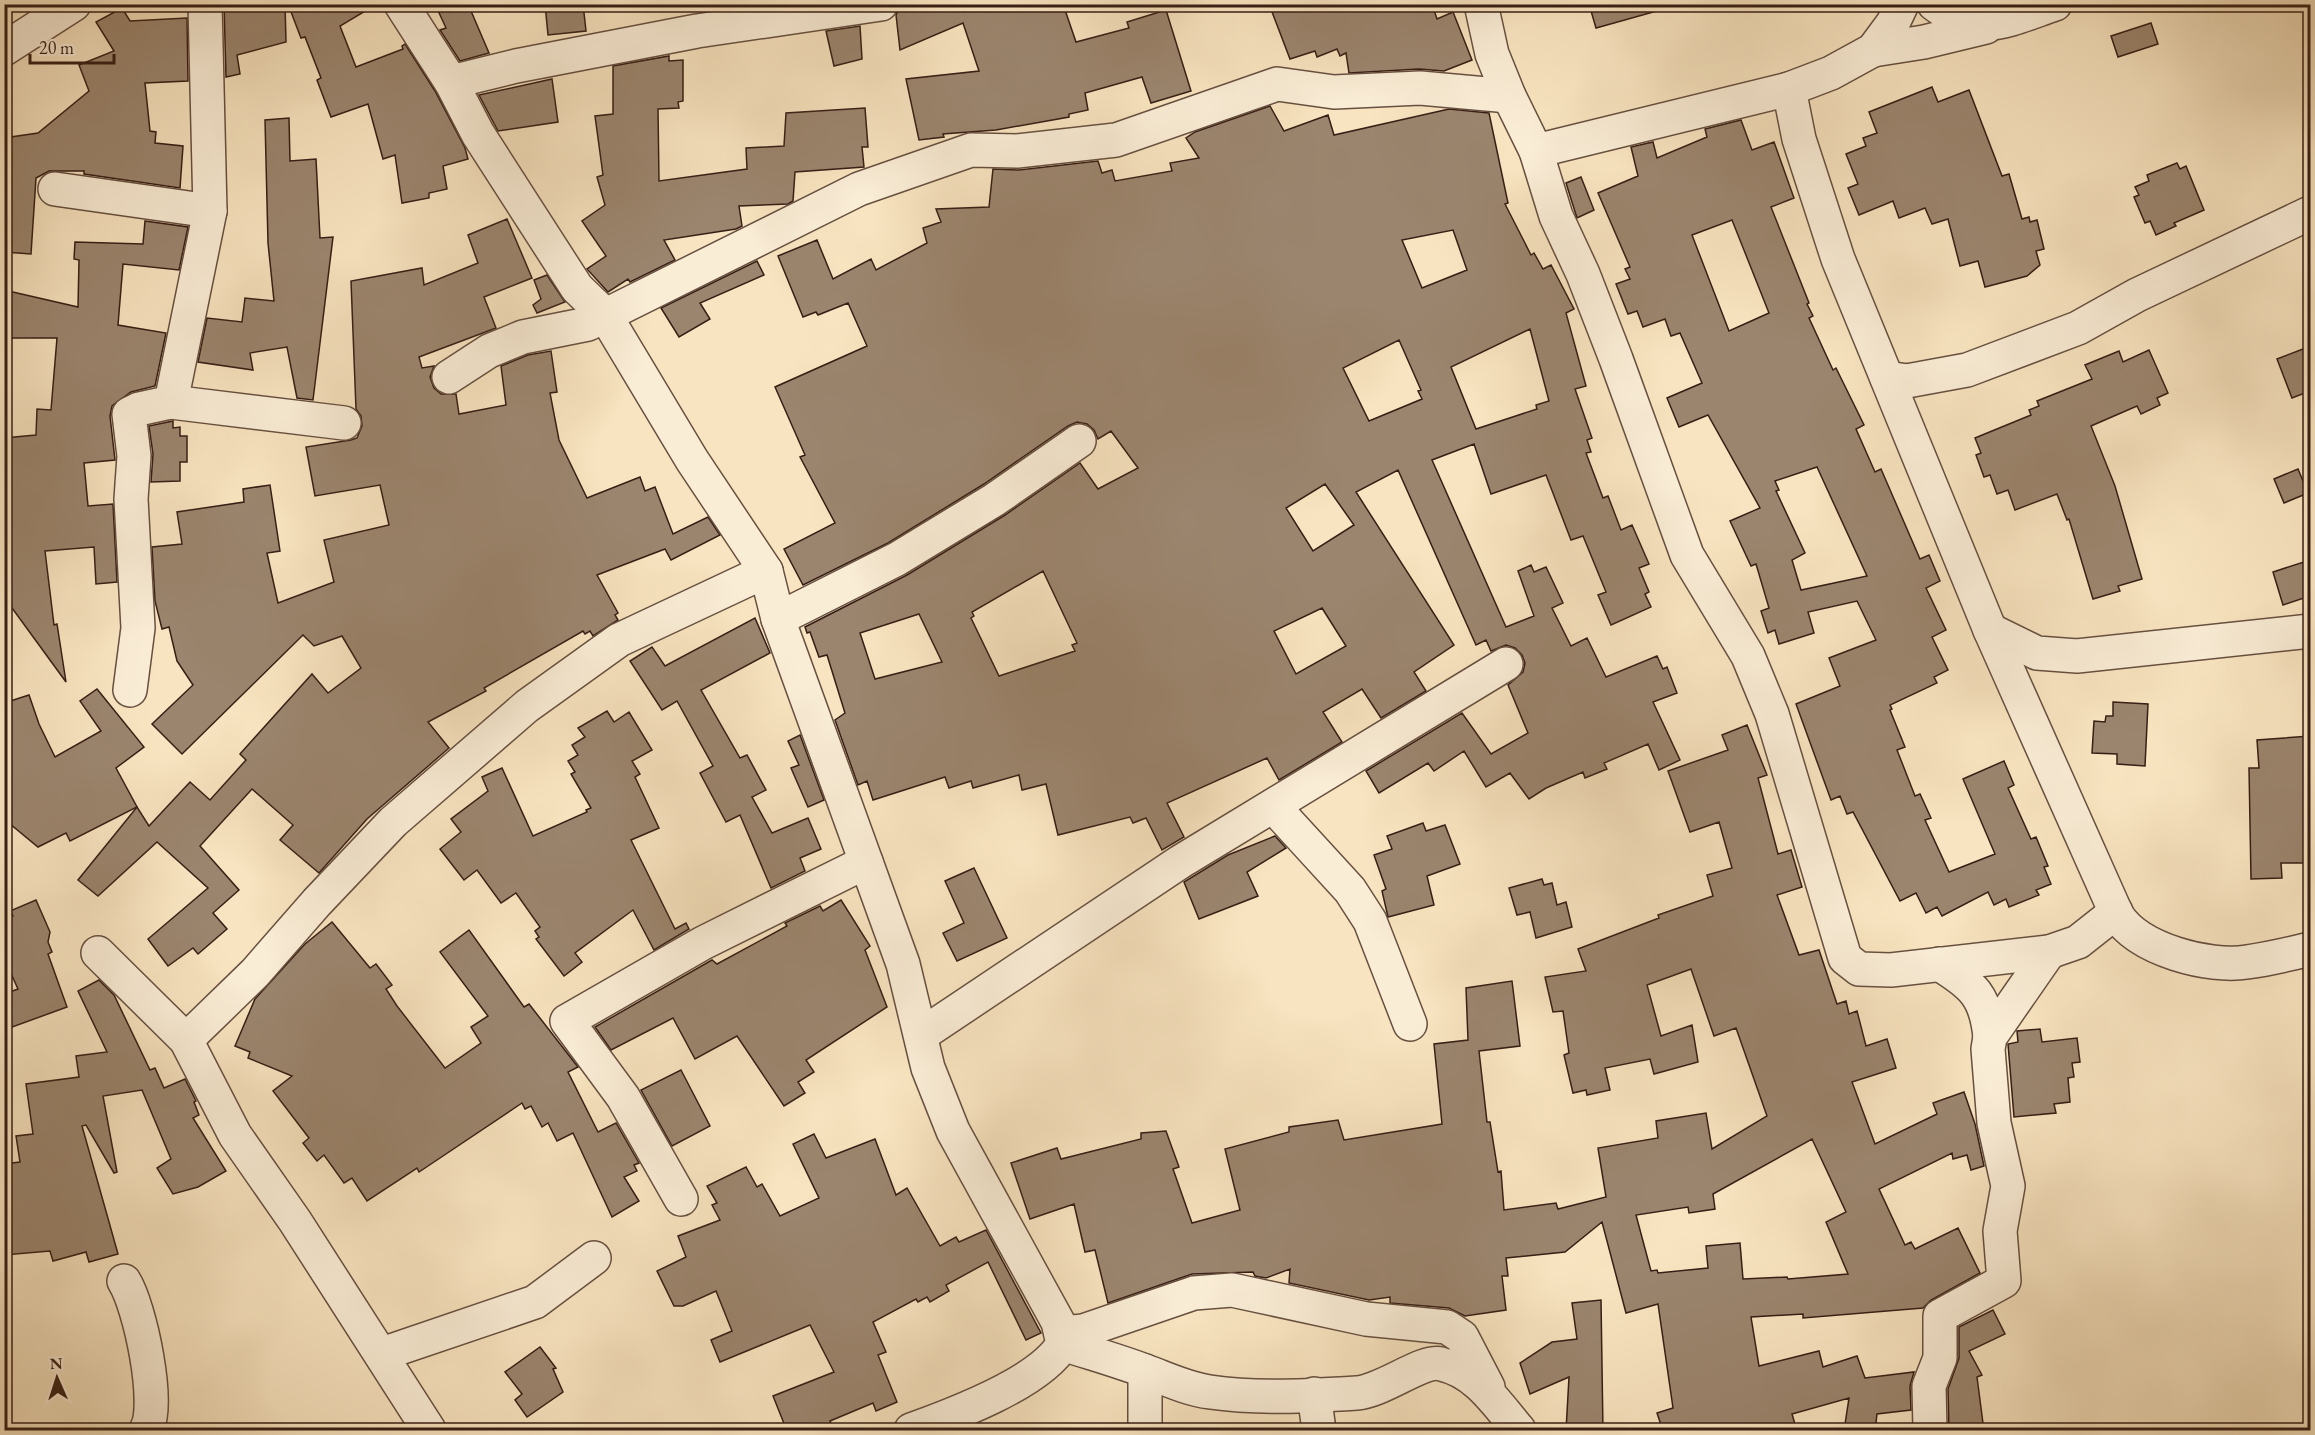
<svg xmlns="http://www.w3.org/2000/svg" width="2315" height="1435" viewBox="0 0 2315 1435" font-family="'EB Garamond',serif">
<rect width="100%" height="100%" fill="#f8e4c0"/>
<filter id="stains"><feTurbulence type="fractalNoise" baseFrequency=".00333" numOctaves="4"/><feColorMatrix values="0 0 0 0 .2 0 0 0 0 .09 0 0 0 0 .02 0 0 0 .5 -.17"/></filter>
<radialGradient id="worn" r=".72"><stop offset=".6" stop-color="#630" stop-opacity="0"/><stop offset="1" stop-color="#630" stop-opacity=".3"/></radialGradient>
<g fill="#9b856e" stroke="#371e15" stroke-width="1.5" fill-rule="evenodd">
<polygon points="224,4 285,4 286,42 237,55 240,74 226,77"/>
<polygon points="288,4 377,4 340,26 356,67 403,49 402,46 405,44 435,91 465,148 468,159 443,166 447,189 429,193 429,198 402,203 395,155 383,159 368,104 331,117 317,80 321,78 305,37 301,38"/>
<polygon points="435,4 468,4 489,53 460,61 440,30 446,28"/>
<polygon points="545,4 583,4 586,31 548,35"/>
<polygon points="915,4 1006,4 992,10 1010,4 1063,4 1076,42 1129,28 1127,22 1166,10 1191,91 1151,103 1142,77 1085,93 1088,110 1069,114 1069,117 996,130 943,134 944,137 919,140 906,79 979,71 963,23 900,50 896,15 899,9"/>
<polygon points="1269,4 1432,4 1437,19 1453,12 1472,60 1444,71 1419,69 1349,73 1346,53 1340,56 1337,49 1317,57 1315,51 1290,59"/>
<polygon points="1589,4 1656,4 1657,11 1596,28"/>
<polygon points="122,8 130,21 187,18 188,81 145,83 150,131 156,132 155,143 183,146 180,188 84,174 84,171 49,171 36,178 31,254 4,252 4,138 38,133 89,91 79,65 114,51 96,22"/>
<polygon points="2151,23 2158,44 2118,57 2111,36"/>
<polygon points="860,26 862,59 834,66 826,31"/>
<polygon points="669,56 669,61 683,60 683,101 678,102 679,108 658,109 659,181 747,169 746,148 784,146 786,113 865,108 868,147 862,147 864,167 795,172 793,201 788,204 739,206 742,226 736,229 664,240 675,260 630,282 628,279 608,292 587,269 606,256 582,221 605,205 597,177 603,175 595,116 613,114 613,66"/>
<polygon points="552,79 558,122 498,131 479,95"/>
<polygon points="1932,87 1938,102 1969,90 2002,176 2009,174 2022,219 2029,217 2030,222 2037,220 2044,249 2036,251 2040,265 2027,276 1985,287 1978,261 1960,266 1948,219 1932,224 1925,208 1899,218 1893,201 1859,215 1848,188 1858,184 1846,154 1866,146 1863,138 1877,133 1869,112"/>
<path d="M1270,106L1284,131L1328,115L1334,135L1449,109L1489,113L1508,203L1505,204L1531,255L1534,253L1543,269L1551,265L1574,309L1566,313L1586,386L1575,389L1592,438L1587,440L1591,452L1586,453L1603,498L1608,496L1621,530L1632,525L1649,564L1639,568L1649,592L1645,594L1651,607L1611,625L1598,595L1606,592L1583,536L1571,540L1546,475L1491,494L1474,444L1432,460L1506,627L1534,616L1518,571L1531,565L1534,572L1546,567L1563,603L1552,608L1571,646L1587,638L1606,677L1657,656L1663,669L1667,667L1677,693L1653,702L1680,760L1659,770L1648,744L1604,763L1607,769L1585,778L1583,772L1546,788L1529,799L1510,773L1486,787L1464,751L1434,771L1428,763L1379,793L1366,771L1462,713L1491,754L1528,733L1508,685L1523,672L1525,663L1522,655L1515,648L1506,645L1491,651L1486,640L1476,645L1398,470L1356,492L1454,645L1414,672L1426,691L1381,718L1362,689L1323,712L1342,742L1279,780L1267,758L1167,803L1184,837L1162,850L1146,818L1133,823L1130,817L1058,835L1046,784L1022,790L1019,775L973,788L971,781L949,788L945,777L873,800L867,781L858,785L835,720L845,713L827,655L819,657L810,632L807,633L805,627L907,575L1005,515L1080,463L1098,489L1138,468L1111,431L1098,439L1094,430L1087,424L1077,422L1068,426L984,484L888,543L803,585L784,549L835,523L800,457L805,455L775,387L867,346L848,303L818,315L816,312L803,317L778,256L817,240L833,279L871,259L876,270L927,243L923,228L941,222L936,209L989,207L993,169L1019,170L1098,161L1102,173L1112,170L1115,181L1172,171L1170,163L1199,158L1186,138L1195,132ZM1453,230L1467,270L1422,288L1402,240ZM1530,329L1549,401L1536,405L1537,409L1476,429L1451,367ZM1399,340L1421,390L1418,391L1422,399L1369,421L1343,368ZM1325,484L1354,525L1313,551L1286,508ZM1043,571L1077,643L1072,645L1075,651L999,676L971,618L974,616L972,612ZM1322,608L1346,646L1296,674L1274,631ZM919,614L942,662L875,679L860,633Z"/>
<polygon points="289,118 290,161 316,159 320,238 333,237 313,400 297,398 287,347 250,353 253,370 198,362 207,318 242,322 245,298 274,301 268,243 265,120"/>
<path d="M1741,120L1752,150L1774,142L1794,198L1771,207L1809,303L1807,304L1813,316L1809,318L1833,370L1836,368L1864,425L1856,429L1875,472L1881,469L1920,559L1929,555L1940,581L1926,588L1946,630L1932,637L1948,670L1934,677L1937,683L1890,705L1892,709L1890,710L1905,747L1897,750L1915,796L1920,794L1931,818L1925,820L1949,872L1995,854L1963,779L2004,761L2014,785L2008,788L2031,839L2036,837L2048,866L2044,867L2051,884L2036,890L2039,895L2009,907L2006,899L1994,905L1988,892L1942,916L1937,907L1926,913L1916,893L1900,901L1853,812L1847,814L1840,796L1831,800L1796,704L1840,686L1829,658L1876,640L1857,601L1808,612L1814,633L1779,644L1775,630L1768,633L1761,611L1769,608L1756,564L1751,566L1730,521L1760,508L1708,415L1679,427L1667,398L1702,383L1680,333L1671,336L1665,319L1643,327L1637,311L1628,314L1616,284L1630,279L1625,269L1630,267L1598,193L1638,176L1631,147L1653,142L1657,158L1707,137L1705,129ZM1732,220L1769,313L1729,331L1692,235ZM1817,467L1867,576L1801,590L1792,560L1805,553L1776,491L1779,490L1775,481Z"/>
<polygon points="2177,163 2180,169 2186,166 2204,210 2174,223 2176,226 2156,235 2150,221 2145,223 2134,197 2139,195 2135,187 2149,181 2147,175"/>
<polygon points="1581,177 1594,210 1577,218 1566,183"/>
<polygon points="507,219 532,278 484,297 496,328 419,357 422,368 434,366 430,377 434,388 441,394 456,394 459,414 506,405 501,366 528,355 551,351 557,392 550,393 559,440 587,498 640,477 645,491 655,487 673,534 708,517 720,535 671,560 665,549 597,575 618,613 615,615 618,620 593,636 590,631 585,634 583,631 484,688 486,691 428,722 449,748 367,819 319,873 280,840 293,825 252,789 200,846 239,890 213,913 227,929 198,954 193,948 168,966 148,939 208,888 157,842 98,896 78,880 137,807 149,826 190,782 210,800 246,760 240,754 312,674 328,693 361,668 342,636 314,646 303,635 182,754 152,724 193,685 177,661 169,627 162,629 155,601 152,547 182,544 177,512 244,502 243,489 270,485 280,551 267,553 278,603 334,582 324,540 389,525 380,485 315,496 306,447 351,440 357,438 362,426 361,416 356,409 351,281 422,268 424,285 478,263 468,235"/>
<polygon points="145,221 188,227 179,270 123,264 118,325 166,333 155,386 131,392 112,406 110,416 115,460 84,463 88,506 113,504 117,582 96,584 94,547 45,551 54,625 57,624 66,682 4,597 4,438 36,435 37,409 51,410 57,338 4,338 4,290 78,307 79,260 74,259 75,242 143,244"/>
<polygon points="757,261 764,275 700,303 710,319 679,337 661,308"/>
<polygon points="547,275 565,302 537,313 533,305 541,299 534,280"/>
<polygon points="2303,349 2310,367 2310,391 2292,398 2277,359"/>
<polygon points="2149,350 2168,393 2157,398 2160,405 2141,414 2137,406 2091,426 2115,486 2142,579 2118,586 2120,591 2093,599 2069,519 2067,520 2057,494 2015,510 2008,490 1997,494 1990,475 1984,477 1976,455 1981,453 1975,438 2031,415 2029,410 2039,406 2037,401 2092,379 2085,365 2119,351 2123,362"/>
<polygon points="173,421 173,428 180,427 180,436 187,436 187,462 180,462 180,481 151,482 153,454 149,426"/>
<polygon points="2298,469 2308,493 2284,503 2274,479"/>
<polygon points="2310,560 2310,596 2283,605 2273,572"/>
<polygon points="755,618 770,653 701,690 740,758 747,755 766,790 752,797 772,833 808,818 821,849 800,858 805,871 771,888 740,815 726,822 700,773 713,766 677,701 662,710 630,661 652,647 665,666"/>
<polygon points="97,689 144,747 116,768 137,807 70,841 66,833 38,847 4,819 4,703 29,695 39,724 55,757 101,731 80,701"/>
<polygon points="2113,702 2148,704 2145,766 2117,764 2117,754 2092,753 2094,721 2105,722 2106,716 2113,716"/>
<polygon points="607,711 614,722 629,712 652,750 632,761 640,774 635,777 659,828 631,840 675,929 686,923 689,929 654,950 633,910 575,953 582,962 564,976 536,939 539,937 535,931 540,927 516,893 501,903 477,870 464,880 440,849 461,832 451,819 488,791 482,777 502,768 533,836 587,812 586,810 591,808 571,774 575,772 568,761 578,755 572,745 585,737 578,728"/>
<path d="M1747,725L1767,775L1758,778L1778,854L1791,850L1802,887L1777,895L1799,955L1819,950L1837,1004L1846,1001L1849,1014L1857,1011L1866,1046L1887,1039L1896,1068L1852,1082L1875,1144L1937,1114L1933,1103L1964,1092L1975,1124L1984,1166L1971,1170L1967,1155L1953,1159L1952,1153L1879,1189L1905,1245L1911,1242L1915,1249L1958,1228L1980,1273L1931,1300L1923,1308L1803,1318V1314L1751,1317L1759,1366L1819,1351L1823,1367L1857,1356L1865,1378L1914,1372L1910,1386L1911,1410L1877,1414L1875,1431H1844L1849,1398L1792,1414L1797,1431H1663L1657,1413L1673,1408L1658,1304L1626,1313L1602,1222L1565,1252L1506,1258L1508,1276H1502L1506,1310L1465,1316L1449,1308L1390,1303V1297L1369,1300L1289,1283L1290,1269L1266,1278L1255,1276L1253,1272L1192,1274L1108,1303L1095,1250L1085,1252L1074,1204L1030,1219L1011,1163L1057,1148L1061,1159L1141,1139V1133L1166,1131L1179,1167L1173,1169L1192,1223L1240,1210L1225,1149L1289,1132V1127L1338,1120L1344,1140L1442,1124L1434,1044L1468,1040L1466,988L1512,981L1520,1046L1479,1051L1487,1122H1490L1498,1172L1501,1171L1504,1210L1556,1203L1558,1209L1606,1197L1598,1148L1658,1138L1656,1121L1706,1113L1712,1149L1767,1116L1736,1028L1714,1036L1691,969L1647,985L1661,1036L1692,1025L1698,1062L1654,1074L1650,1059L1605,1068L1610,1090L1587,1095L1586,1090L1573,1093L1564,1055L1569,1053L1563,1011L1553,1012L1545,977L1586,971L1578,949L1659,918L1658,915L1713,896L1707,875L1732,868L1719,822L1690,832L1668,771L1728,750L1722,735ZM1812,1139L1846,1212L1826,1222L1848,1274L1788,1279L1787,1277L1743,1279L1740,1243L1706,1246L1708,1268L1658,1273L1657,1270L1651,1271L1636,1215L1688,1207L1689,1213L1715,1209L1713,1194Z"/>
<polygon points="800,735 824,800 808,807 791,768 799,765 788,741"/>
<polygon points="2310,736 2310,852 2304,852 2304,863 2281,863 2282,878 2251,879 2249,768 2259,768 2257,740"/>
<polygon points="1423,823 1426,831 1445,825 1460,864 1427,876 1434,905 1388,917 1382,891 1386,889 1374,855 1392,849 1387,836"/>
<polygon points="1275,836 1286,848 1247,872 1258,896 1199,919 1184,882 1228,855"/>
<polygon points="974,868 1007,938 957,961 943,933 964,923 945,881"/>
<polygon points="1542,879 1544,885 1552,883 1557,905 1566,902 1572,927 1536,938 1530,912 1517,915 1509,888"/>
<polygon points="36,900 50,932 48,942 52,952 48,954 67,1007 4,1030 4,994 18,989 4,958 4,920 13,916 10,911"/>
<polygon points="841,900 870,946 865,950 887,1007 806,1060 814,1072 798,1082 805,1093 784,1106 737,1036 695,1059 673,1018 611,1050 595,1027 712,960 717,964 787,926 785,923 820,906 823,911"/>
<polygon points="332,922 370,968 376,964 392,985 386,989 397,1006 445,1068 481,1043 471,1027 488,1016 440,952 469,930 524,1007 529,1004 578,1067 568,1072 598,1132 616,1123 639,1163 634,1165 637,1171 624,1177 639,1201 612,1217 573,1133 557,1141 548,1123 542,1127 531,1106 525,1109 522,1103 419,1172 417,1168 367,1201 352,1178 344,1183 324,1155 317,1161 303,1143 309,1138 273,1091 292,1076 248,1058 250,1052 235,1046 255,999 305,944"/>
<polygon points="99,980 114,995 150,1070 155,1068 164,1088 185,1079 196,1101 194,1102 199,1115 193,1118 226,1171 198,1187 173,1194 157,1168 171,1159 142,1090 103,1096 117,1172 114,1173 86,1125 82,1126 118,1254 89,1262 86,1252 53,1261 50,1251 4,1255 4,1164 20,1162 16,1136 33,1134 26,1084 79,1077 76,1056 107,1052 78,991"/>
<polygon points="2040,1029 2042,1042 2077,1038 2080,1062 2072,1063 2074,1077 2068,1078 2070,1102 2054,1104 2056,1113 2014,1117 2008,1044 2018,1042 2017,1031"/>
<polygon points="681,1070 710,1126 672,1146 641,1090"/>
<polygon points="814,1134 826,1158 875,1139 896,1195 907,1188 940,1246 956,1237 959,1242 986,1230 1041,1333 1026,1340 988,1262 946,1285 949,1291 930,1302 927,1297 918,1302 916,1299 873,1322 886,1352 878,1355 897,1402 876,1411 873,1403 830,1421 832,1425 819,1431 787,1431 773,1396 834,1372 810,1325 720,1362 711,1340 732,1331 716,1291 683,1306 674,1306 657,1271 686,1257 678,1236 720,1220 712,1205 717,1203 707,1186 746,1167 757,1187 762,1184 780,1216 819,1198 793,1144"/>
<polygon points="1601,1300 1603,1431 1566,1431 1569,1377 1530,1394 1520,1363 1552,1342 1577,1339 1572,1303"/>
<polygon points="1993,1310 2005,1334 1969,1351 1982,1375 1977,1377 1984,1431 1949,1431 1948,1389 1959,1358 1959,1327"/>
<polygon points="540,1347 556,1368 553,1369 563,1392 527,1417 515,1400 522,1394 505,1372"/>
</g>
<g fill="none" stroke-linecap="round" stroke-linejoin="round">
<defs>
<g id="minor">
<path d="M401,4L451,82L478,134L577,288L605,315L692,460L766,571L778,619L903,964L928,1068L953,1131L1058,1322L1063,1344C1040,1383 953,1415 911,1430"/>
<polyline points="1481,4 1492,54 1509,96 1536,151 1556,216 1583,274 1616,359 1687,555 1748,656 1772,714 1845,958 1859,969 1891,970 2049,952 2078,942 2116,912"/>
<path d="M1934,4C1979,38 2008,20 2055,4"/>
<polyline points="4,49 74,4"/>
<polyline points="1873,50 1924,42 1986,27"/>
<polyline points="451,82 516,66 697,31 881,4"/>
<path d="M1789,89L1799,139L1838,259L1990,630L2117,915C2139,950 2209,968 2247,962C2268,959 2290,954 2310,949"/>
<polyline points="1536,151 1789,89 1831,73 1873,50 1893,23 1902,4"/>
<polyline points="55,189 210,211"/>
<polyline points="449,377 489,351 523,337 588,324 859,189 971,150 1017,151 1116,140 1277,84 1334,92 1420,88 1509,96"/>
<polyline points="1887,378 1907,381 1967,370 2078,328 2137,295 2310,213"/>
<polyline points="171,402 344,423"/>
<polyline points="778,619 897,559 994,500 1079,441"/>
<polyline points="1990,630 2037,653 2077,656 2310,631"/>
<polyline points="130,690 138,628 131,499 134,456 129,414 139,409 171,402 210,211 205,4"/>
<polyline points="1273,806 1350,890 1370,921 1410,1024"/>
<polyline points="98,953 186,1040 235,1135 295,1221 429,1430"/>
<path d="M1939,964C1973,985 1986,996 1990,1037"/>
<polyline points="921,1035 1180,862 1506,664"/>
<polyline points="186,1040 255,973 317,902 393,822 527,706 619,640 766,571"/>
<polyline points="681,1199 623,1097 567,1021 703,943 866,862"/>
<path d="M124,1281C140,1306 161,1406 146,1430"/>
<polyline points="1062,1333 1083,1331 1194,1293 1232,1290 1366,1319 1447,1327 1462,1337 1488,1387"/>
<path d="M1063,1344C1090,1353 1119,1361 1145,1371C1167,1379 1187,1389 1210,1392C1258,1399 1309,1396 1357,1393C1383,1391 1423,1359 1441,1364C1477,1372 1496,1403 1519,1430"/>
<polyline points="382,1354 535,1302 594,1258"/>
<polyline points="1314,1394 1319,1430"/>
<polyline points="1145,1430 1145,1371"/>
<polyline points="1930,1430 1929,1386 1940,1358 1940,1316 2004,1281 2000,1231 2008,1186 1994,1123 1988,1049 1990,1037 2049,952"/>
</g>
</defs>
<use href="#minor" stroke="#675040" stroke-width="36"/>
<use href="#minor" stroke="#faedd6" stroke-width="33"/>
</g>
<rect width="2315" height="1435" fill="none" stroke="#f8e4c0" stroke-width="24"/>
<rect x="6" y="6" width="2303" height="1423" fill="none" stroke="#371e15" stroke-width="3"/>
<rect x="12" y="12" width="2291" height="1411" fill="none" stroke="#371e15" stroke-width="1.5"/>
<g transform="translate(57 1378) rotate(357)" stroke="#faedd6" stroke-width="4.5" paint-order="stroke">
<path d="M0-4.5L10 22L0 15L-10 22Z" fill="#371e15"/>
<text y="-9" font-size="16" font-weight="bold" text-anchor="middle" fill="#371e15">N</text>
</g>
<path d="M30 54v9h84v-9" fill="none" stroke="#371e15" stroke-width="3"/>
<text x="39" y="54" font-size="18" fill="#371e15" stroke="#faedd6" stroke-width="4.5" paint-order="stroke">20 m</text>
<rect width="100%" height="100%" filter="url(#stains)"/>
<rect width="100%" height="100%" fill="url(#worn)"/>
</svg>
